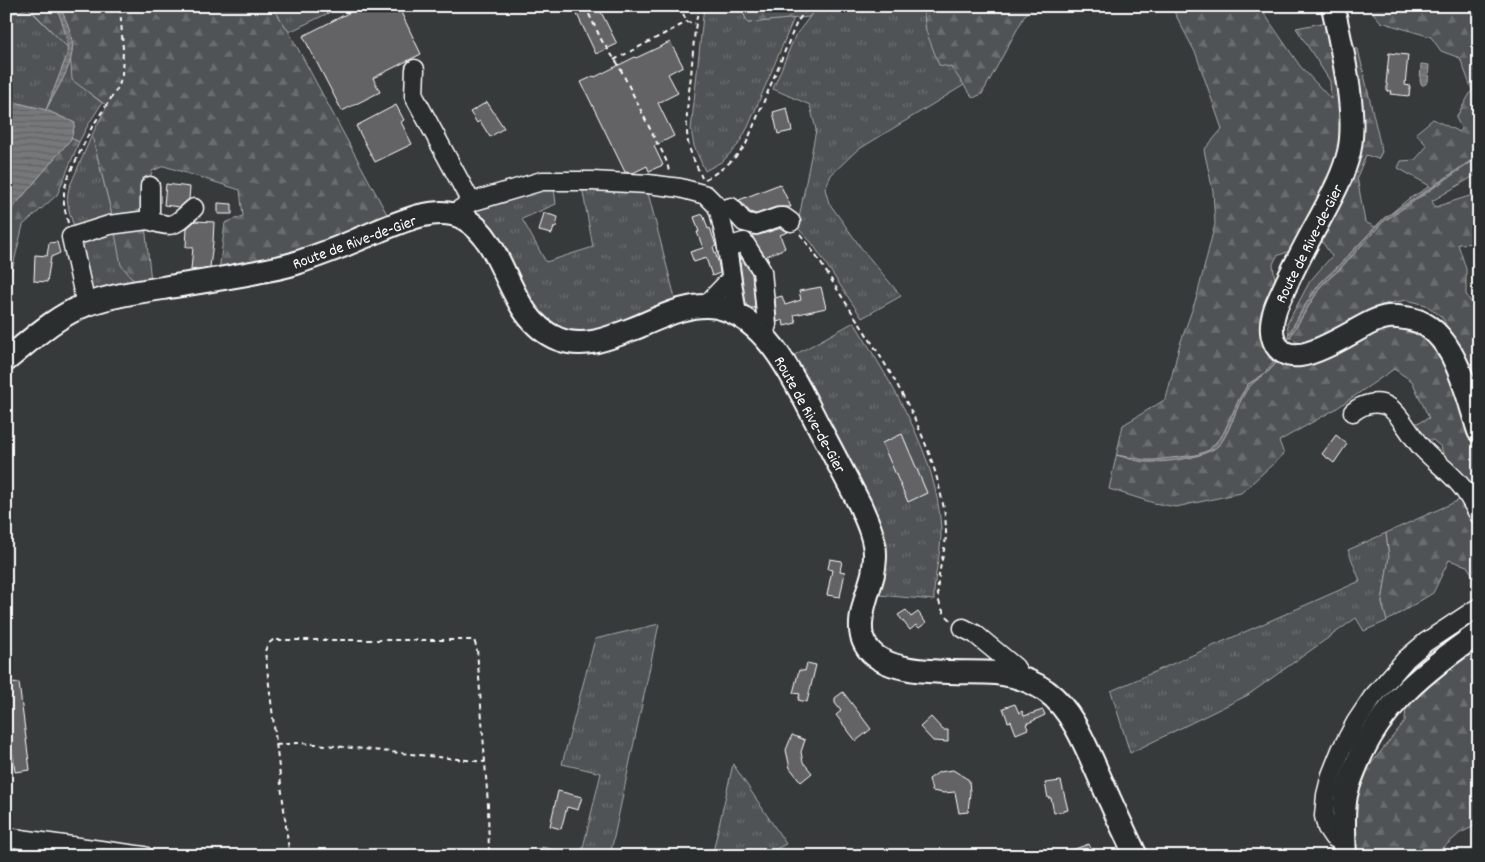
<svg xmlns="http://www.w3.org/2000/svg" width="1485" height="862" viewBox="0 0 1485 862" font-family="Dekko,sans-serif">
<defs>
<pattern id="grass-tufts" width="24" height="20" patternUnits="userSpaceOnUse" patternTransform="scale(1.25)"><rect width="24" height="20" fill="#505354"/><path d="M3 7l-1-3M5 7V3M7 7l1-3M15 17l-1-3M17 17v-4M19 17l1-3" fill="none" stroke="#6a6d6e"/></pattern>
<pattern id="forest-firs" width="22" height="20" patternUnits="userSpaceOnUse" patternTransform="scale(1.25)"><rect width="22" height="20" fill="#505354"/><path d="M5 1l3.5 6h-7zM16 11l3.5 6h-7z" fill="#6a6d6e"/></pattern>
<pattern id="water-rules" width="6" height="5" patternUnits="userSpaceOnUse" patternTransform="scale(1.25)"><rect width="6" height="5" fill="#767879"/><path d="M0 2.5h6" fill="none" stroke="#616262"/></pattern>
</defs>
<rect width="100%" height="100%" fill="#373a3b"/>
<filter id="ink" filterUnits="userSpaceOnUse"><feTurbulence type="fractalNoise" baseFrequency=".02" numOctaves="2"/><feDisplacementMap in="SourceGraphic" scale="10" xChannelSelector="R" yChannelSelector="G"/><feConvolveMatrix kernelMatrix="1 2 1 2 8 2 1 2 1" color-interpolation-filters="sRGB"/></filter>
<g filter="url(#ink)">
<g fill="url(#grass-tufts)" stroke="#a8a9aa">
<polygon points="272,6 343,6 289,32"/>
<polygon points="704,6 740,6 748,23 794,18 748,127 738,145 723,161 705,171 694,146 691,130"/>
<polygon points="818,6 923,6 926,31 964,85 856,151 831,175 825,189 829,203 862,249 901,296 862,318 812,243 795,225 799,218 816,130 810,105 773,89 795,36"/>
<polygon points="28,8 70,50 73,80 102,103 88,125 79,142 71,138 75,123 46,110 10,101 6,90 6,16"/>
<path d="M92,135L113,219L75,229C70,215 65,202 69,188Z"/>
<polygon points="582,187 647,189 676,302 587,335 548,325 470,211 519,191 554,188 556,204 522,219 546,262 593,247"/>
<polygon points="114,228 136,283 89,294 77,243"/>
<path d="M854,322C892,386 936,451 941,528C942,552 933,576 934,600L879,595L884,559L789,358Z"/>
<polygon points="1386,533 1389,556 1382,603 1387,621 1364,631 1356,618 1248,695 1130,753 1111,691 1360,581 1348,550"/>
<polygon points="659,624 610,856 581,856 601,773 562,764 595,639"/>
<polygon points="733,764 786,844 762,856 712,856"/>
<polygon points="542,847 577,856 540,856"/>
</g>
<g fill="url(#forest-firs)" stroke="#a8a9aa">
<polygon points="6,6 272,6 289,32 389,218 296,257 219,272 225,223 243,216 240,190 164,166 152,171 143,215 113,219 92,135 107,106 72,80 70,50 29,8 6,16"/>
<polygon points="740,6 818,6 809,17 748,23"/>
<polygon points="923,6 1035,6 1025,15 982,94 973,98 951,67 939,65 926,31"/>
<polygon points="1171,6 1259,6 1300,66 1331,99 1330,81 1296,28 1327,22 1343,86 1339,166 1292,250 1277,256 1273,264 1275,280 1262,317 1264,348 1271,360 1286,367 1299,363 1383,328 1405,328 1426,336 1444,357 1458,389 1479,451 1479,510 1447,465 1441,447 1433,440 1420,440 1412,425 1429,418 1412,381 1394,369 1334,410 1279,441 1284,454 1241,493 1176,507 1154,503 1109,489 1123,425 1166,399 1179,347 1197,296 1215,224 1213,191 1204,150 1222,129 1196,54"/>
<polygon points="1367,6 1479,6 1479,173 1432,201 1435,207 1479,193 1479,243 1458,244 1466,269 1466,294 1479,316 1479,403 1463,357 1442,317 1426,305 1407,300 1385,304 1308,343 1296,342 1289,335 1287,324 1310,281 1332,256 1318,236 1352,175 1350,46 1358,49 1382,152 1378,159 1366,155 1357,177 1365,222 1375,227 1407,200 1430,186 1398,168 1401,161 1415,160 1427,146 1416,133 1433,119 1459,132 1462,129 1456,118 1472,90 1460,58 1441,51 1431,37 1381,22"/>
<polygon points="71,138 79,142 57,195 23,225 6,295 6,216"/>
<polygon points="145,225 151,281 136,283 121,265 114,228"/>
<polygon points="1464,498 1479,525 1479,585 1467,566 1449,560 1433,593 1387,621 1382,603 1389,556 1386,533"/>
<polygon points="1479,648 1479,826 1475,826 1460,833 1444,847 1424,856 1356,856 1354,819 1358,788 1367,769 1405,721 1406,703 1440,672"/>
</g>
<g fill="url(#water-rules)" stroke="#adaeaf">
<path d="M56,6H60C64,17 71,29 72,40C76,63 56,90 46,110L75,123L71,139L6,216V112L10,101L46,110L67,55C69,38 62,22 56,6Z"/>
<polygon points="1421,64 1429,65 1428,82 1424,85 1422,85 1420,81"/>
<polygon points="1479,155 1479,157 1383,222 1340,269 1321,286 1287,342 1285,341 1303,308 1320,283 1339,265 1384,218 1426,191"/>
<path d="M1273,362L1276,363C1268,375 1254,379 1246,391C1236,407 1232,427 1221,443C1209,458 1164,463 1145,462C1135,461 1125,457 1116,455L1146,460H1155L1196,455L1209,450L1223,434L1239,399L1248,384L1264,374Z"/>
</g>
<g fill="#636465" stroke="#fff">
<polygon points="362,6 398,6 421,54 373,78 380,92 342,111 303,36"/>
<polygon points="573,6 598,6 617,44 596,54"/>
<polygon points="670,42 683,66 668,74 678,93 658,103 674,136 654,146 663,165 649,171 647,166 633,173 625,172 581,82 594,76 595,77 635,57 636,58"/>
<polygon points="1389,53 1408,55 1405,85 1410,86 1409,96 1390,94 1391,91 1387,91 1387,84 1386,84"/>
<polygon points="487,102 504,128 490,137 480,121 477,123 470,112"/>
<polygon points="396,105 404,120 401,122 412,144 375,162 356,126"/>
<polygon points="787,108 792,131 778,134 773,112"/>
<polygon points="166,184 190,187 189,199 180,207 164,205"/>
<polygon points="780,184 791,207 776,207 756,214 750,212 739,200"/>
<polygon points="218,203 232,204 232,214 218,214"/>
<polygon points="544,213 558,217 556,227 554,227 552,234 539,231"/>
<polygon points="703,214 708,229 710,228 716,246 713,247 718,261 720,273 712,276 706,258 694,262 690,252 703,248 697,232 699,232 694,217"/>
<polygon points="195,221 214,222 213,242 210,267 191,270 193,247 186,247 187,228"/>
<polygon points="781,228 788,232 780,235 785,248 767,256 769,262 751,235 759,235"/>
<polygon points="57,242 60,253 51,257 47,282 34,281 35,255 47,256 49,243"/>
<polygon points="739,255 752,274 755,308 751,308 746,305"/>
<polygon points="821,287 826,308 794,315 796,323 784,326 783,320 777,322 775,298 782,296 785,305 801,300 799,291"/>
<polygon points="902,434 927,493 908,502 882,443"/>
<polygon points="1336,435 1347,444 1334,463 1322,454"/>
<polygon points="830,559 842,561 840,571 845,572 840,597 827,595 832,570 828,569"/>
<polygon points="906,610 911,617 918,612 926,623 919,628 916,625 910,630 898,615"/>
<polygon points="807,663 816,665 807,702 798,700 800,694 793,693 799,670 805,671"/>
<polygon points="19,683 30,770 15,772 6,702 6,684"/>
<polygon points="843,692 871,729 856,741 836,715 841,711 835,703 835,698"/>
<polygon points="1015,704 1019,713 1022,711 1024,716 1043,710 1045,715 1026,724 1028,729 1016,734 1011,721 1008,722 1003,708"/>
<polygon points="931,717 943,730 948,730 948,742 933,741 920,727"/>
<polygon points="792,735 805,740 801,752 803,762 812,773 801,782 790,768 786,750"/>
<polygon points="953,770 969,780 970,792 968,812 959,813 955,792 944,793 932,791 929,779 939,772"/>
<polygon points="1061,781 1068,810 1054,813 1051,798 1048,798 1045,783"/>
<polygon points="558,791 582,797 578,810 567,807 561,829 550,826"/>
<polygon points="1089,844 1093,856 1059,856 1058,855"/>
</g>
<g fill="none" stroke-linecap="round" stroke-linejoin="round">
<defs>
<g id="minor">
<polyline points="415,69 414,96 471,202"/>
<polyline points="719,211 731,207 744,222 756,225 779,217 784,217 791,222"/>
<polyline points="453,214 471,202 542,181 592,181 648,184 680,188 706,195 716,205 719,211 726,241 737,315"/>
<path d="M148,220C175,229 173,226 194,208"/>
<polyline points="727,247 744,242 762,271 767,325 763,336"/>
<polyline points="86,305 71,237 109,225 148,220 150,215 150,186"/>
<path d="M706,306C713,296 723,288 731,278"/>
<path d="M1353,412C1363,404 1377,400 1389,407C1402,416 1411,437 1423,449C1435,462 1450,472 1461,486C1469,495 1473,505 1479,515"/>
<polyline points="963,628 975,634 1015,667 1023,680"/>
<polyline points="6,837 144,856"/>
<polyline points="1344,843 1333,837 1327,828 1324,816 1326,795 1331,775 1341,750 1356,722 1372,698 1406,659 1426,642 1479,607"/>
</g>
<g id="major">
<path d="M1333,6C1341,47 1358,112 1349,152C1344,173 1334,192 1324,211C1310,237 1296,262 1284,289C1281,296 1277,303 1275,310C1268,331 1272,358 1300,355C1320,353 1353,331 1372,322C1385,316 1391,316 1405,318C1454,323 1466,393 1479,431"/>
<path d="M6,360C31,340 55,317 85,305C110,296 136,292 163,288C194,283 226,278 257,272C271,269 286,267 299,262C319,255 339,248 359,239C388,228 435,201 465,219C508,244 506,318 558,339C586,350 614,336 640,326C663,316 691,302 717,307C768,318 796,383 818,425C832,451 846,478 860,505C867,521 875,538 875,555C875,561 874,568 873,574C868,594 854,625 865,644C884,680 962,670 996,673C1013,675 1032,681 1046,691C1074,710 1090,757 1104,787C1114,810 1125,833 1136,856"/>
<path d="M1345,856C1344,838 1343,820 1345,802C1346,789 1351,778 1356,766C1380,705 1427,669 1479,633"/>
</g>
</defs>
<use href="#minor" stroke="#fff" stroke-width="21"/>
<use href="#major" stroke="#fff" stroke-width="26"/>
<g stroke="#fff" stroke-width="2" stroke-dasharray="5 4" stroke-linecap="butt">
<path d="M585,6L602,41L618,64L656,141C662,151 668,161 669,173"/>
<polyline points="679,6 687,22"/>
<path d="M699,6C694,29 693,53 691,76C688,98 685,120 688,142C690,154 697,166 702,178"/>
<polyline points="614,60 687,22 695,23"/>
<path d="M705,179C722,171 736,158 746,144L797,22L809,6"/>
<polyline points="68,223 64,206 64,190 69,175 92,127 119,86 122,75 123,49 120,6"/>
<path d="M800,234C816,254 830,278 844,300C885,362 928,427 942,500C945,511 946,523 946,534C945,562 925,599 951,620"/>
<polyline points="276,745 297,743 316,744 485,762"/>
<polyline points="291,856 289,851 265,651 268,644 273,640 474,640 477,649 488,805 489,856"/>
</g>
<use href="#minor" stroke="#2a2d2e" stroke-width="18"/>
<use href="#major" stroke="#2a2d2e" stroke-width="22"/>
</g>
</g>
<g text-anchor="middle" stroke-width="4" stroke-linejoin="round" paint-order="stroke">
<g font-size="16" fill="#fff" stroke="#2a2d2e">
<text transform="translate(354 241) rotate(-20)" y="6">Route de Rive-de-Gier</text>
<text transform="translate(1308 243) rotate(-63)" y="6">Route de Rive-de-Gier</text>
<text transform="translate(811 414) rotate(61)" y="6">Route de Rive-de-Gier</text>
</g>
</g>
<rect width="1485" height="862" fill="none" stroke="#2a2d2e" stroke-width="25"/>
<rect x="12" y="12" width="1460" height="837" fill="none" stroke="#fff" stroke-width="2" filter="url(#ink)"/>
</svg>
